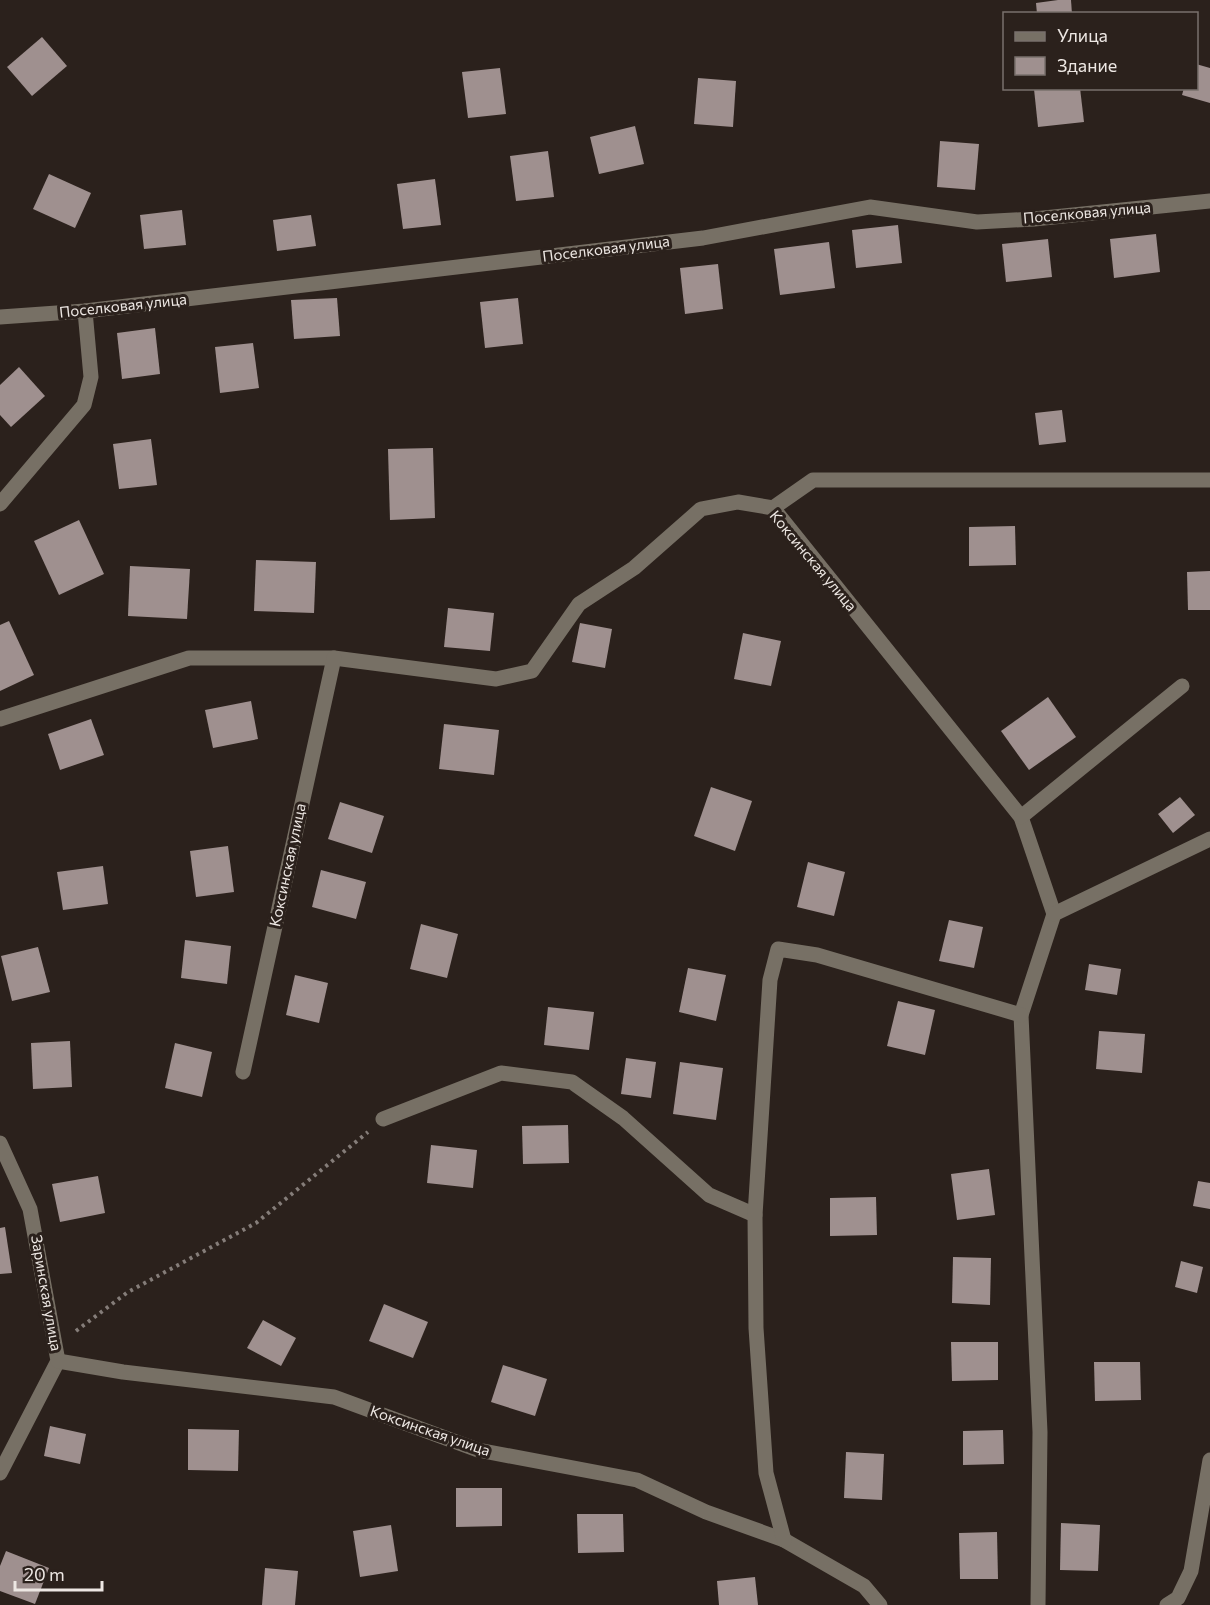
<svg xmlns="http://www.w3.org/2000/svg" width="1210" height="1605" viewBox="0 0 1210 1605" font-family="Commissioner,sans-serif">
<rect width="100%" height="100%" fill="#2b211c"/>
<g fill="#9f908f">
<polygon points="1058,0 1071,0 1072,14 1037,14 1036,3"/>
<polygon points="42,37 67,66 32,96 7,67"/>
<polygon points="1196,64 1210,68 1210,103 1182,95 1184,88 1196,88"/>
<polygon points="500,68 506,114 468,118 462,72"/>
<polygon points="698,78 736,81 733,127 694,124"/>
<polygon points="1080,88 1084,122 1038,127 1034,89"/>
<polygon points="635,126 644,164 599,174 590,137"/>
<polygon points="940,141 979,144 975,190 937,187"/>
<polygon points="548,151 554,197 516,201 510,156"/>
<polygon points="49,174 91,193 75,228 33,209"/>
<polygon points="435,179 441,225 403,229 397,184"/>
<polygon points="182,210 186,245 144,249 140,215"/>
<polygon points="311,215 316,246 277,251 273,220"/>
<polygon points="898,225 902,263 856,268 852,230"/>
<polygon points="1156,234 1160,272 1114,278 1110,239"/>
<polygon points="1048,239 1052,277 1006,282 1002,244"/>
<polygon points="829,242 835,288 780,295 774,249"/>
<polygon points="718,264 723,309 685,314 680,268"/>
<polygon points="337,298 340,336 294,339 291,300"/>
<polygon points="518,298 523,344 485,348 480,302"/>
<polygon points="155,328 160,374 122,379 117,333"/>
<polygon points="253,343 259,388 220,393 215,347"/>
<polygon points="19,367 45,396 11,427 0,415 0,385"/>
<polygon points="1062,410 1066,442 1039,445 1035,413"/>
<polygon points="151,439 157,485 119,489 113,444"/>
<polygon points="433,448 435,518 390,520 388,449"/>
<polygon points="79,520 104,574 59,595 34,541"/>
<polygon points="1015,526 1016,565 969,566 969,527"/>
<polygon points="256,560 316,562 314,613 254,611"/>
<polygon points="130,566 190,569 187,619 128,616"/>
<polygon points="1210,571 1210,610 1188,610 1187,572"/>
<polygon points="448,608 494,613 490,651 444,647"/>
<polygon points="9,621 34,675 0,691 0,625"/>
<polygon points="580,623 612,629 605,668 572,662"/>
<polygon points="743,633 781,641 771,686 734,679"/>
<polygon points="1048,697 1076,737 1029,770 1001,731"/>
<polygon points="251,701 258,739 213,748 205,710"/>
<polygon points="91,719 104,755 60,770 48,734"/>
<polygon points="444,724 499,730 494,775 439,769"/>
<polygon points="711,787 752,801 735,851 694,836"/>
<polygon points="1180,797 1195,815 1173,833 1158,814"/>
<polygon points="340,802 384,816 372,853 328,839"/>
<polygon points="228,846 234,892 196,897 190,851"/>
<polygon points="808,862 845,872 834,916 797,907"/>
<polygon points="103,866 108,904 63,910 57,872"/>
<polygon points="321,870 366,882 356,919 312,907"/>
<polygon points="949,920 983,927 974,968 939,961"/>
<polygon points="421,924 458,934 447,978 410,969"/>
<polygon points="185,940 231,946 227,984 181,978"/>
<polygon points="38,947 50,992 12,1001 1,956"/>
<polygon points="1089,964 1121,969 1117,995 1085,990"/>
<polygon points="688,968 726,975 716,1021 679,1012"/>
<polygon points="295,975 328,983 319,1023 286,1015"/>
<polygon points="898,1001 935,1010 925,1055 887,1046"/>
<polygon points="548,1007 594,1012 589,1050 544,1045"/>
<polygon points="1099,1031 1145,1034 1142,1073 1096,1069"/>
<polygon points="70,1041 72,1087 33,1089 31,1043"/>
<polygon points="175,1043 212,1052 202,1097 165,1088"/>
<polygon points="626,1058 656,1062 651,1098 621,1094"/>
<polygon points="680,1062 723,1068 716,1120 673,1114"/>
<polygon points="568,1125 569,1163 523,1164 522,1126"/>
<polygon points="431,1145 477,1150 473,1188 427,1183"/>
<polygon points="989,1169 995,1215 957,1220 951,1174"/>
<polygon points="98,1176 105,1213 60,1222 52,1184"/>
<polygon points="1198,1181 1210,1183 1210,1209 1193,1206"/>
<polygon points="876,1197 877,1235 830,1236 830,1198"/>
<polygon points="5,1227 12,1273 0,1274 0,1228"/>
<polygon points="953,1257 991,1258 990,1305 952,1303"/>
<polygon points="1181,1261 1203,1267 1197,1293 1175,1287"/>
<polygon points="384,1304 428,1322 413,1358 369,1341"/>
<polygon points="263,1320 296,1338 281,1366 247,1348"/>
<polygon points="951,1342 998,1342 998,1380 952,1381"/>
<polygon points="1094,1362 1140,1362 1141,1400 1095,1401"/>
<polygon points="503,1365 547,1379 535,1416 491,1402"/>
<polygon points="50,1426 86,1434 80,1464 44,1456"/>
<polygon points="188,1429 239,1430 238,1471 188,1470"/>
<polygon points="1003,1430 1004,1464 963,1465 963,1431"/>
<polygon points="846,1452 884,1454 882,1500 844,1498"/>
<polygon points="456,1488 502,1488 502,1526 456,1527"/>
<polygon points="577,1514 623,1514 624,1552 578,1553"/>
<polygon points="1061,1523 1100,1525 1098,1571 1060,1570"/>
<polygon points="391,1525 398,1571 360,1577 353,1531"/>
<polygon points="997,1532 998,1579 960,1579 959,1533"/>
<polygon points="6,1551 49,1568 35,1604 0,1591 0,1566"/>
<polygon points="265,1568 298,1571 295,1605 262,1605"/>
<polygon points="755,1577 758,1605 719,1605 717,1581"/>
</g>
<g fill="none" stroke-linecap="round" stroke-linejoin="round">
<polyline stroke="#857d79" stroke-width="4" stroke-dasharray="3 4.5" stroke-linecap="butt" points="76,1331 128,1292 256,1223 368,1132"/>
<g stroke="#777065" stroke-width="15">
<polyline points="0,317 85,311 703,238 870,207 977,222 1034,219 1210,201"/>
<polyline points="0,504 84,405 91,377 85,311"/>
<polyline points="773,508 813,480 1210,480"/>
<polyline points="0,719 189,658 334,658 496,679 532,671 579,604 634,568 701,509 738,502 773,508 1021,817 1054,914 1021,1015 1040,1432 1038,1605"/>
<polyline points="1021,817 1182,686"/>
<polyline points="1054,914 1210,839"/>
<polyline points="243,1072 334,658"/>
<polyline points="383,1119 501,1073 572,1082 623,1118 709,1195 755,1215"/>
<polyline points="0,1143 30,1209 58,1361 0,1473"/>
<polyline points="58,1361 123,1372 334,1397 478,1450 637,1480 706,1512 784,1540 864,1586 880,1605"/>
<polyline points="784,1540 766,1473 756,1328 755,1215 770,980 778,949 817,955 1021,1015"/>
<polyline points="1167,1605 1178,1598 1191,1571 1210,1460"/>
</g>
</g>
<g text-anchor="middle" stroke-width="6" stroke-linejoin="round" paint-order="stroke">
<g font-size="15" fill="#ede7e3" stroke="#2b211c">
<text transform="translate(1087 213) rotate(-5)" y="5">Поселковая улица</text>
<text transform="translate(606 249) rotate(-7)" y="5">Поселковая улица</text>
<text transform="translate(123 306) rotate(-6)" y="5">Поселковая улица</text>
<text transform="translate(813 561) rotate(50)" y="5">Коксинская улица</text>
<text transform="translate(288 865) rotate(-78)" y="5">Коксинская улица</text>
<text transform="translate(46 1293) rotate(80)" y="5">Заринская улица</text>
<text transform="translate(430 1431) rotate(19)" y="5">Коксинская улица</text>
</g>
</g>
<rect x="1003" y="12" width="195" height="78" fill="#2b211c" stroke="#79706c" stroke-width="1.5"/>
<rect x="1015" y="32" width="30" height="9" fill="#777065" stroke="#79706c" stroke-width="1.5"/>
<text x="1057" y="42" font-size="18" fill="#ede7e3">Улица</text>
<rect x="1015" y="57" width="30" height="18" fill="#9f908f" stroke="#79706c" stroke-width="1.5"/>
<text x="1057" y="72" font-size="18" fill="#ede7e3">Здание</text>
<path d="M15 1581v9h87v-9" fill="none" stroke="#ede7e3" stroke-width="3"/>
<text x="24" y="1581" font-size="18" fill="#ede7e3" stroke="#2b211c" stroke-width="4.5" paint-order="stroke">20 m</text>
</svg>
